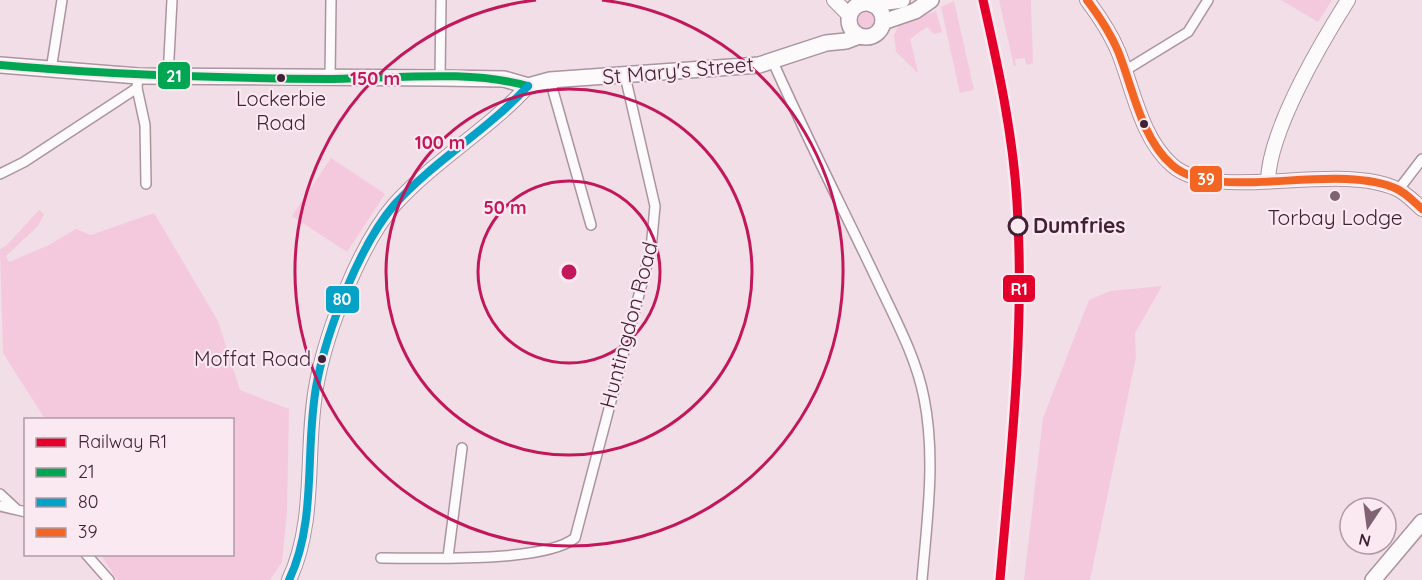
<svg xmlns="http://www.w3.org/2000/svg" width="1422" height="580" viewBox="0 0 1422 580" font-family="Quicksand,sans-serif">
<rect width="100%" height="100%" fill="#f1dee7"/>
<g fill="#f4c9de">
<polygon points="999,0 1031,0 1033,63 1026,65 1025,58 1015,59 1016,66 1014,66"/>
<polygon points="1281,0 1332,0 1318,22"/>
<polygon points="954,1 974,90 960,93 941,7"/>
<circle cx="865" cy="20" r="13"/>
<polygon points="936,11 942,32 934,34 927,27 910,39 918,73 896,52 894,35 899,25"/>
<polygon points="331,158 385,194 347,252 292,216"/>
<polygon points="39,210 44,214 38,226 6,256 9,262 49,245 76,229 91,235 154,213 218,321 240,390 289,409 287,511 282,562 270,580 117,580 101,555 232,554 232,420 45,419 3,353 0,249 6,246"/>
<polygon points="1162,286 1135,333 1136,357 1090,580 1024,580 1043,418 1089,300 1110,291"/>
</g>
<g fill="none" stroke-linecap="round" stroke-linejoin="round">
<defs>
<g id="street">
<path d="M773,62C805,134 841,205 875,276C893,315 916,356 924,398C936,458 927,520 922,580"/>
<polyline points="51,70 62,0"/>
<polyline points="1126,70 1188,32 1208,0"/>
<polyline points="168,77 172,0"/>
<polyline points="440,78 441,0"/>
<polyline points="330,79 331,0"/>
<polyline points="550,80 591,225"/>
<polyline points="137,88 145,125 146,184"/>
<polyline points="0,174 24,162 137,88 138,76"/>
<polyline points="1399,189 1422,159"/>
<polyline points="0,494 15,508"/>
<polyline points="0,506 26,512"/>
<polyline points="86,554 109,580"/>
<polyline points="448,557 462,448"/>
<path d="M381,558C424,558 544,563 575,538L651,249L655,206L625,76"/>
</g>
<g id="secondary">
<polyline points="834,0 849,15"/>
<path d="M1087,0C1099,16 1110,32 1118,51C1133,88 1141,138 1172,165C1215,204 1336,161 1397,189C1406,193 1414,202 1422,209"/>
<path d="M1268,181C1269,131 1321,43 1348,0"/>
<path d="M289,580C318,519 304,447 317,382C327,330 360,244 395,204C435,160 488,130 528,86"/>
</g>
<g id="primary">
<circle cx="866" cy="20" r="17"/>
<polyline points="872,4 902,0"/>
<polyline points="883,22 915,11 931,0"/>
<polyline points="0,65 138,76 440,78 504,79 528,86 550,80 759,65 826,43 846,41 859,36"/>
<polyline points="1373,580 1422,522"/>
</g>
</defs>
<use href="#street" stroke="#ab94a0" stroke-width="12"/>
<use href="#secondary" stroke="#ab94a0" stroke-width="16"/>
<use href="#primary" stroke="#ab94a0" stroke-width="18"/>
<use href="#street" stroke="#fdfafb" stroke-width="9"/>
<use href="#secondary" stroke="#fdfafb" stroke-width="14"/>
<use href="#primary" stroke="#fdfafb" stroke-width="15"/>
<defs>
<path id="bus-1" d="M0,65C109,75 218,78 328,79C391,79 467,69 528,86"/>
<path id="bus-2" d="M289,580C318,519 304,447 317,382C327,330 360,244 395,204C435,160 488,130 528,86"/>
<path id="bus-3" d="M1087,0C1099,16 1110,32 1118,51C1133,88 1141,138 1172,165C1215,204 1336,161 1397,189C1406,193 1414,202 1422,209"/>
</defs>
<use href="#bus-1" stroke="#fbe9f1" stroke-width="12"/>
<use href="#bus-2" stroke="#fbe9f1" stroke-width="12"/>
<use href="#bus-3" stroke="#fbe9f1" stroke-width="12"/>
<use href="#bus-1" stroke="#00a651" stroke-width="8"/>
<use href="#bus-2" stroke="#03a2c6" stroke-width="8"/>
<use href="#bus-3" stroke="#f26522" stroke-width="8"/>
<defs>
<path id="rail-1" d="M983,0C998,66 1013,134 1017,202C1025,329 1011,454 1000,580"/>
</defs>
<use href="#rail-1" stroke="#fbe9f1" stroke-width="14"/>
<use href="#rail-1" stroke="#e4002b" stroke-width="9"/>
</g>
<g fill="none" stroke="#c2185b" stroke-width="3">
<circle cx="569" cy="272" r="91"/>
<circle cx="569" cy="272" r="183"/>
<path d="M602 0A274 274 0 1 1 536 0"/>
</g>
<g fill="#412133" stroke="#fbe9f1" stroke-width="2">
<circle cx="281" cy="78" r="5"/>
<circle cx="1144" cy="124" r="5"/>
<circle cx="322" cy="359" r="5"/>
</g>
<circle fill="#7f6372" stroke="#fbe9f1" stroke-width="2" cx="1335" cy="196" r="6"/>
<circle fill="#fbe9f1" stroke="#412133" stroke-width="3" cx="1018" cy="226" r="9"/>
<g text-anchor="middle" stroke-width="4.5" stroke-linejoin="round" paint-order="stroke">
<g font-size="20" fill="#412133" stroke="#fbe9f1">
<text x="281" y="106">Lockerbie<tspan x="281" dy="24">Road</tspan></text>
<text x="311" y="366" text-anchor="end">Moffat Road</text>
</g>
<g font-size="21" fill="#412133" stroke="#fbe9f1">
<text transform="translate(678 71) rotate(-5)" y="7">St Mary's Street</text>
<text transform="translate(629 325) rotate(-75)" y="7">Huntingdon Road</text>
</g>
<g font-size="21" fill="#412133" stroke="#fbe9f1">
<text x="1335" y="225">Torbay Lodge</text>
</g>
<g font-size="21" font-weight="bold" fill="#412133" stroke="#fbe9f1" text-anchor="start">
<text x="1033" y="233">Dumfries</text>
</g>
</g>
<circle cx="569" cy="272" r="9" fill="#c2185b" stroke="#fbe9f1" stroke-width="3"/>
<g font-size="18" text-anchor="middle" font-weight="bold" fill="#c2185b" stroke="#fbe9f1" stroke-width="4.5" stroke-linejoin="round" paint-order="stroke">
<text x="375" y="85">150 m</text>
<text x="440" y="149">100 m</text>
<text x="505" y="214">50 m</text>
</g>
<g stroke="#fbe9f1" stroke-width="2">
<rect x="157" y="61" width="34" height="29" rx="6" fill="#00a651"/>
<rect x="1189" y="165" width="34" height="28" rx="6" fill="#f26522"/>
<rect x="1002" y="274" width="34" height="29" rx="6" fill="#e4002b"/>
<rect x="325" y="285" width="35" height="29" rx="6" fill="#03a2c6"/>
</g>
<g font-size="16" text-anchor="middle" font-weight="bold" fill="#fff">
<text x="174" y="82">21</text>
<text x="1206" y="185">39</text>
<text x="1019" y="295">R1</text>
<text x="342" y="305">80</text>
</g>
<rect x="24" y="418" width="210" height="138" fill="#fbe9f1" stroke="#b199a5" stroke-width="1.5"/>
<rect x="36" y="438" width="30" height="9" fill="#e4002b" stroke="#b199a5" stroke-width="1.5"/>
<text x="78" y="448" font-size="18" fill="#412133">Railway R1</text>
<rect x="36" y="468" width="30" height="9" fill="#00a651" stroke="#b199a5" stroke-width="1.5"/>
<text x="78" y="478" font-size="18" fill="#412133">21</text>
<rect x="36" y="498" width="30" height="9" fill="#03a2c6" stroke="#b199a5" stroke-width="1.5"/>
<text x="78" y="508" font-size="18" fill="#412133">80</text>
<rect x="36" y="528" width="30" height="9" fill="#f26522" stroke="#b199a5" stroke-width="1.5"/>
<text x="78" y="538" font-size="18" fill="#412133">39</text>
<g transform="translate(1368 526) rotate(193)"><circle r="28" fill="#fbe9f1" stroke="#b199a5" stroke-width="1.5"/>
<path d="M0-4.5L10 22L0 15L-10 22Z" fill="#7f6372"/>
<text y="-9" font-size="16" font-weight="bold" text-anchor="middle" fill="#412133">N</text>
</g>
</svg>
